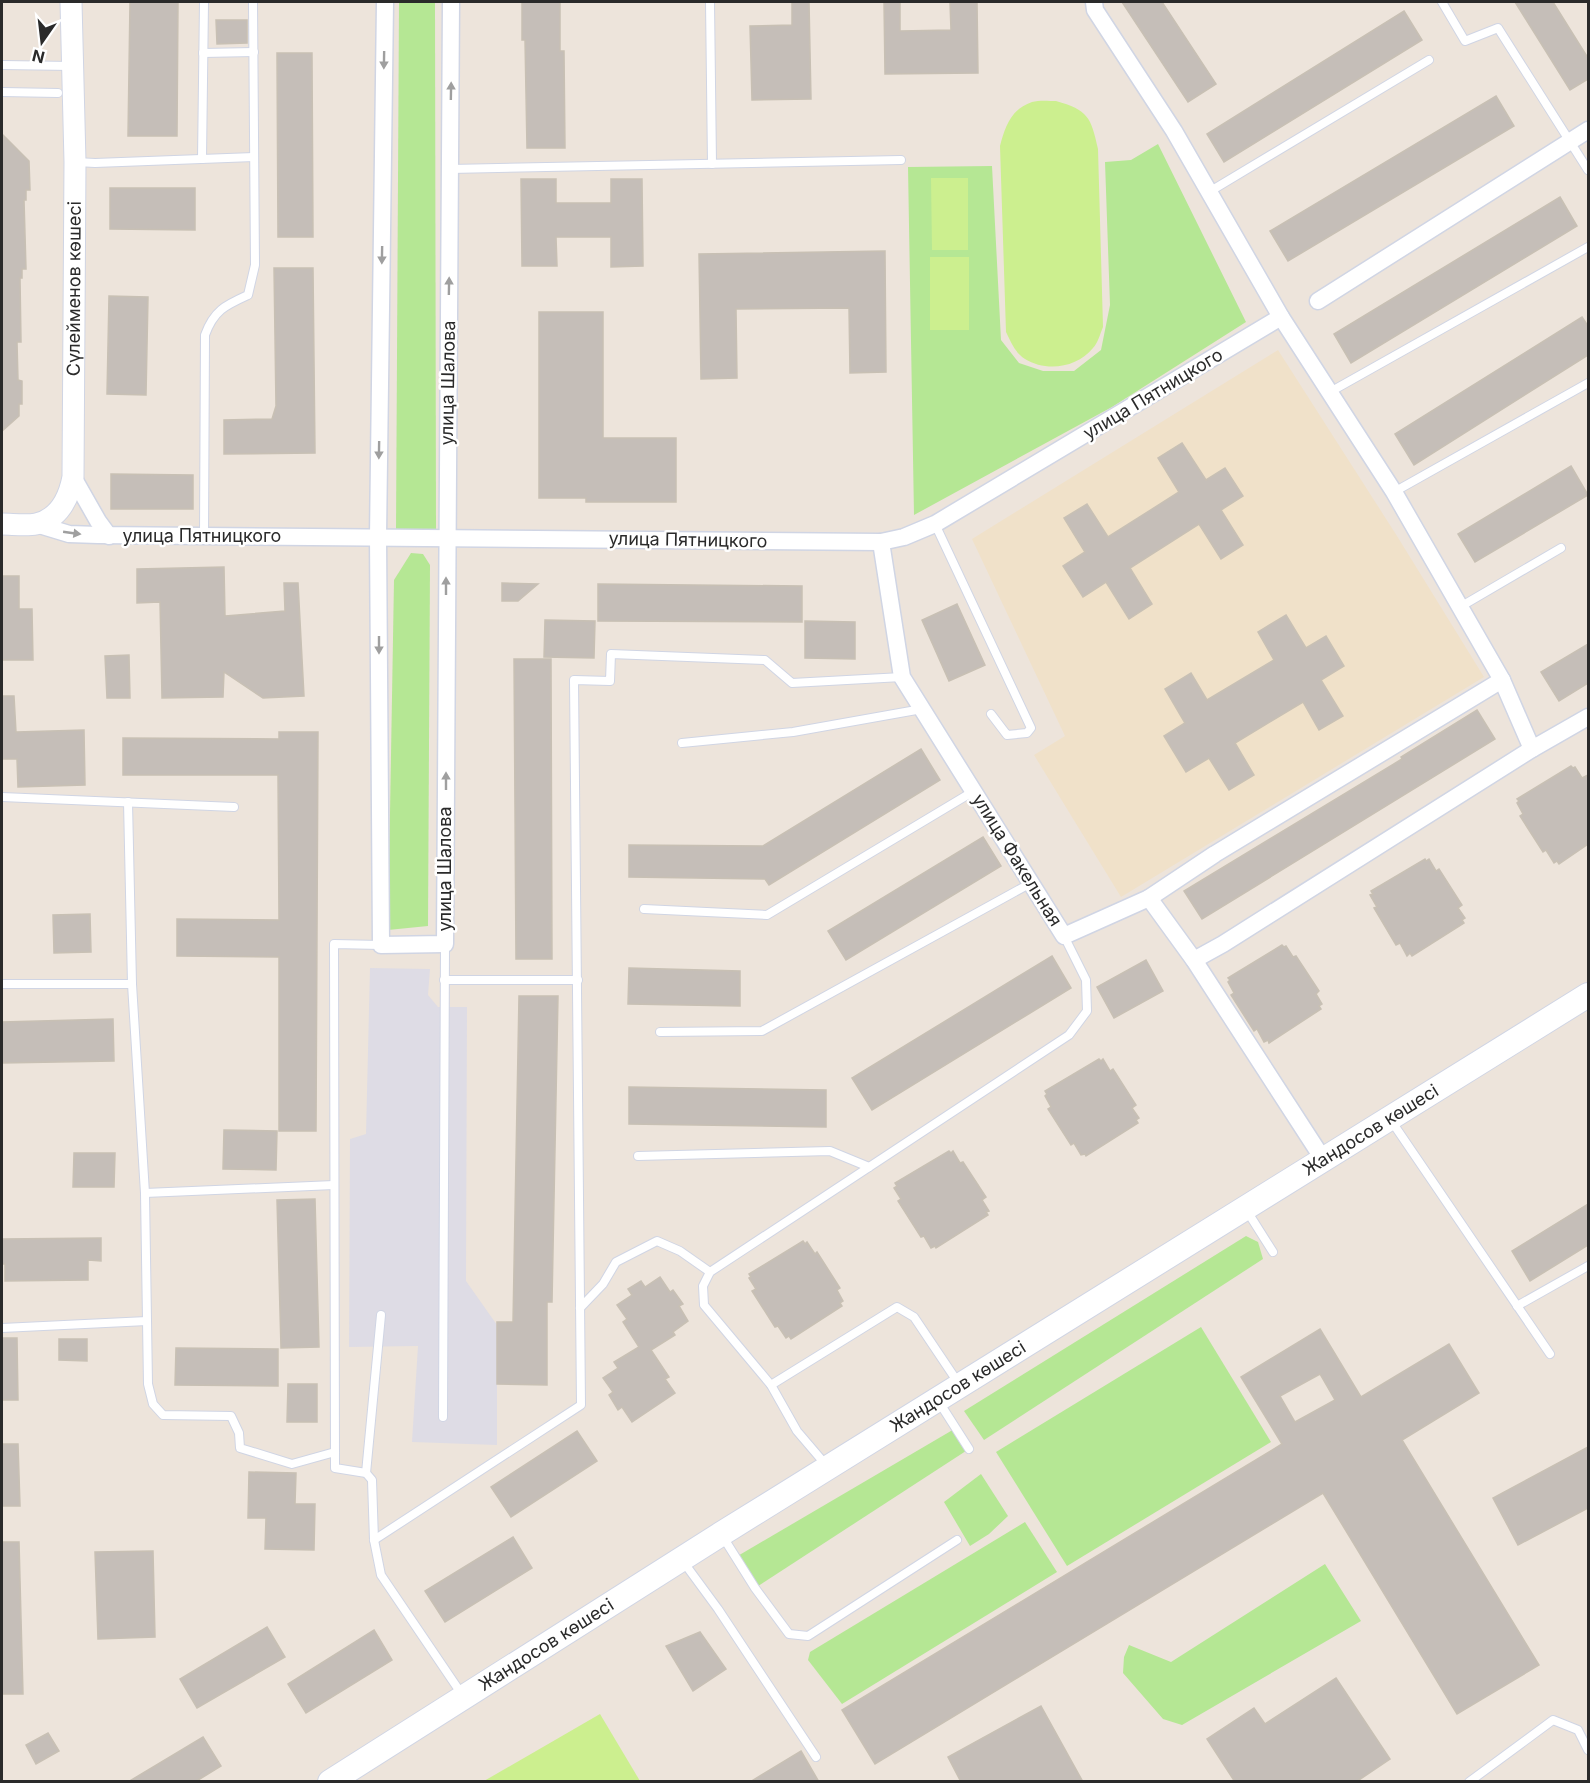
<svg xmlns="http://www.w3.org/2000/svg" width="1590" height="1783" viewBox="0 0 1590 1783" font-family="Inter,sans-serif">
<rect width="100%" height="100%" fill="#ede4db"/>
<polygon fill="#dedce5" points="370,968 430,969 428,995 438,1007 467,1007 466,1281 497,1325 497,1445 412,1442 418,1346 349,1347 350,1139 366,1134"/>
<polygon fill="#f0e1c9" points="1278,350 1397,536 1484,677 1121,897 1034,755 1065,736 972,539"/>
<g fill="#b5e794">
<polygon points="399,2 435,2 436,529 396,530"/>
<polygon points="1158,144 1246,322 1112,407 914,515 908,167 992,166 1001,340 1019,363 1043,371 1074,371 1101,350 1110,305 1105,162 1131,160"/>
<polygon points="411,553 423,554 430,565 428,926 388,930 394,580"/>
<polygon points="1246,1236 1258,1242 1263,1259 984,1440 964,1411"/>
<polygon points="1201,1327 1271,1442 1067,1566 996,1452"/>
<polygon points="956,1428 969,1449 755,1588 736,1557"/>
<polygon points="981,1474 1008,1516 989,1534 970,1546 944,1502"/>
<polygon points="1025,1522 1057,1572 842,1704 808,1660 810,1652"/>
<polygon points="1325,1564 1361,1621 1182,1725 1163,1719 1123,1673 1124,1657 1129,1645 1171,1662"/>
</g>
<g fill="#ccef8f">
<path d="M1056,101C1088,110 1091,117 1098,149L1103,327C1100,334 1098,343 1093,348C1077,368 1046,372 1025,359C1015,353 1011,342 1006,332L1000,146C1005,127 1011,109 1032,102C1039,100 1049,101 1056,101Z"/>
<polygon points="931,178 968,178 968,250 932,250"/>
<rect x="930" y="257" width="39" height="73"/>
<polygon points="600,1714 640,1781 484,1781"/>
</g>
<g fill="#c5beb8" stroke="#c8c0b4" stroke-width="1.5" fill-rule="evenodd">
<polygon points="130,2 178,2 177,136 128,136"/>
<polygon points="522,2 560,2 560,51 564,51 565,148 527,148 525,40 522,40"/>
<polygon points="792,2 809,2 811,99 752,100 750,26 792,25"/>
<polygon points="884,2 900,2 900,31 951,30 950,2 977,2 978,73 885,74"/>
<polygon points="1122,2 1162,2 1216,84 1188,102"/>
<polygon points="1515,2 1553,2 1588,58 1588,79 1570,90"/>
<polygon points="1404,11 1422,40 1224,162 1207,134"/>
<polygon points="216,20 247,20 247,43 217,44"/>
<polygon points="277,53 312,53 313,237 278,237"/>
<polygon points="1496,96 1514,126 1288,261 1270,231"/>
<polygon points="2,134 29,161 30,190 26,190 26,200 24,200 26,269 22,269 22,278 20,278 21,342 17,342 18,380 22,381 22,404 19,404 19,416 2,431"/>
<polygon points="521,179 556,179 556,203 611,203 611,179 642,179 643,266 611,267 611,237 556,237 557,266 522,266"/>
<polygon points="110,188 195,188 195,230 110,229"/>
<polygon points="1560,197 1577,226 1351,363 1334,334"/>
<polygon points="885,251 886,372 850,373 849,308 736,309 737,378 701,379 699,254"/>
<polygon points="274,268 313,268 315,453 224,454 224,420 272,419 276,406"/>
<polygon points="109,296 148,297 146,395 107,394"/>
<polygon points="539,312 603,312 603,438 676,438 676,502 586,502 586,498 539,498"/>
<polygon points="1582,317 1588,326 1588,355 1414,465 1395,434"/>
<polygon points="1182,443 1206,480 1225,468 1243,496 1221,510 1243,545 1221,559 1199,524 1130,568 1152,604 1129,619 1106,582 1083,597 1063,566 1085,552 1064,518 1087,504 1108,537 1179,492 1158,458"/>
<polygon points="1571,466 1588,495 1475,562 1458,534"/>
<polygon points="111,474 193,475 193,509 111,509"/>
<polygon points="224,567 225,616 285,611 284,583 298,583 304,696 263,698 224,672 223,697 162,698 160,602 137,603 137,569"/>
<polygon points="2,576 19,576 19,609 32,609 33,660 2,660"/>
<polygon points="502,583 538,584 518,601 502,601"/>
<polygon points="598,584 802,586 802,622 598,621"/>
<polygon points="957,604 985,665 949,681 922,620"/>
<polygon points="1286,615 1306,648 1326,636 1344,666 1321,680 1343,716 1319,730 1303,702 1235,743 1254,775 1229,790 1209,758 1186,772 1164,736 1185,723 1165,689 1191,673 1207,700 1274,660 1258,632"/>
<polygon points="545,620 595,621 594,658 544,657"/>
<polygon points="805,621 855,622 855,659 805,658"/>
<polygon points="1588,644 1588,683 1559,701 1541,672"/>
<polygon points="129,655 130,698 107,698 105,656"/>
<polygon points="514,659 551,659 552,959 516,959"/>
<polygon points="2,696 14,696 16,732 84,730 85,785 18,787 17,759 2,759"/>
<polygon points="1477,710 1495,739 1202,919 1184,891 1402,759 1401,757"/>
<polygon points="279,732 318,732 316,1131 279,1131 279,957 177,956 177,919 279,920 278,775 123,775 123,738 279,739"/>
<polygon points="921,749 940,780 769,885 765,879 629,877 629,845 763,846"/>
<polygon points="1571,766 1573,768 1575,767 1582,778 1588,775 1588,844 1559,864 1557,861 1554,863 1546,850 1543,852 1520,816 1523,814 1517,803 1519,801 1517,799"/>
<polygon points="983,837 1001,866 846,960 828,931"/>
<polygon points="1425,859 1426,861 1429,859 1436,871 1439,869 1462,905 1458,908 1465,918 1462,920 1464,923 1412,956 1410,953 1407,956 1400,943 1396,945 1374,908 1377,907 1370,895 1373,894 1371,891"/>
<polygon points="90,914 91,952 54,953 53,915"/>
<polygon points="1282,945 1284,947 1286,946 1293,957 1296,956 1319,991 1316,994 1322,1004 1319,1006 1321,1009 1269,1043 1268,1040 1264,1042 1257,1029 1254,1031 1231,995 1234,993 1228,982 1230,980 1228,978"/>
<polygon points="1052,956 1071,988 872,1110 852,1078"/>
<polygon points="1146,960 1163,991 1114,1018 1097,987"/>
<polygon points="629,968 740,971 740,1006 628,1004"/>
<polygon points="519,996 558,996 552,1302 547,1302 547,1385 497,1384 497,1322 513,1322"/>
<polygon points="113,1019 114,1061 2,1063 2,1022"/>
<polygon points="1099,1059 1101,1061 1103,1059 1110,1071 1113,1069 1136,1105 1132,1108 1139,1118 1136,1120 1138,1123 1086,1156 1085,1154 1081,1155 1074,1143 1071,1145 1048,1109 1051,1107 1045,1096 1047,1094 1045,1091"/>
<polygon points="629,1087 826,1090 826,1127 629,1124"/>
<polygon points="224,1130 277,1131 276,1170 223,1169"/>
<polygon points="949,1151 951,1153 953,1151 960,1163 963,1162 986,1197 982,1200 989,1211 986,1212 988,1215 936,1248 935,1246 931,1248 924,1236 921,1237 898,1201 901,1199 894,1188 897,1186 895,1183"/>
<polygon points="74,1153 115,1153 114,1187 73,1187"/>
<polygon points="315,1199 319,1347 281,1348 277,1200"/>
<polygon points="1588,1204 1588,1245 1530,1281 1512,1251"/>
<polygon points="101,1238 101,1261 88,1260 88,1280 5,1281 5,1264 2,1264 2,1239"/>
<polygon points="803,1241 805,1244 807,1242 815,1254 817,1252 840,1288 837,1290 843,1301 840,1303 842,1306 791,1339 789,1336 786,1338 778,1326 775,1327 752,1291 756,1289 749,1278 751,1277 749,1274"/>
<polygon points="660,1277 670,1292 673,1290 683,1304 679,1306 688,1321 673,1332 675,1335 651,1350 669,1377 665,1379 675,1393 632,1422 622,1407 618,1410 609,1395 613,1392 603,1378 618,1368 614,1362 639,1347 623,1322 627,1319 617,1305 632,1295 628,1289 641,1281 645,1287"/>
<path d="M1320,1329L1361,1397L1449,1344L1479,1393L1402,1440L1539,1665L1457,1714L1323,1493L875,1764L842,1710L1282,1444L1241,1377ZM1320,1374L1335,1400L1295,1422L1280,1396Z"/>
<polygon points="2,1338 17,1338 18,1400 2,1400"/>
<polygon points="59,1339 87,1339 87,1361 59,1360"/>
<polygon points="176,1348 278,1349 278,1386 175,1385"/>
<polygon points="288,1384 317,1384 317,1422 287,1422"/>
<polygon points="577,1431 597,1461 511,1517 491,1487"/>
<polygon points="2,1444 18,1444 20,1506 2,1506"/>
<polygon points="1588,1447 1588,1508 1518,1545 1493,1498"/>
<polygon points="249,1472 296,1473 295,1504 315,1504 314,1550 265,1549 266,1518 248,1518"/>
<polygon points="513,1537 532,1568 445,1622 425,1591"/>
<polygon points="2,1542 19,1542 23,1694 2,1694"/>
<polygon points="153,1551 155,1637 98,1639 95,1552"/>
<polygon points="267,1627 285,1657 197,1708 180,1679"/>
<polygon points="374,1630 392,1660 306,1713 288,1684"/>
<polygon points="700,1632 726,1669 693,1691 666,1646"/>
<polygon points="1336,1678 1390,1759 1356,1782 1235,1782 1207,1739 1254,1708 1265,1724"/>
<polygon points="1041,1706 1083,1782 961,1782 948,1757"/>
<polygon points="48,1733 59,1751 36,1764 26,1745"/>
<polygon points="203,1737 221,1766 195,1782 128,1782"/>
<polygon points="801,1751 819,1782 750,1782"/>
</g>
<g fill="none" stroke-linecap="round" stroke-linejoin="round">
<defs>
<g id="service">
<polyline points="710,2 712,164"/>
<polyline points="1442,2 1465,41 1498,28 1588,170"/>
<polyline points="203,53 254,52"/>
<polyline points="2,65 72,66"/>
<polyline points="2,92 58,93"/>
<polyline points="202,159 204,2"/>
<polyline points="76,162 95,163 254,157"/>
<polyline points="450,169 901,160"/>
<polyline points="1209,192 1429,60"/>
<polyline points="1330,392 1588,247"/>
<polyline points="1394,492 1588,383"/>
<polyline points="935,524 1031,728 1027,733 1007,735 991,714"/>
<path d="M204,535L205,335C214,310 226,305 248,295L255,265L253,2"/>
<polyline points="1460,607 1561,548"/>
<polyline points="682,743 793,732 922,709"/>
<polyline points="2,797 234,807"/>
<polyline points="128,802 132,984 145,1193 148,1384 153,1404 163,1415 231,1416 239,1433 240,1448 292,1464 335,1452"/>
<polyline points="644,909 767,915 974,791"/>
<polyline points="381,945 334,944 335,1468 366,1473 372,1480 374,1540 381,1575 463,1696"/>
<polyline points="444,980 578,980"/>
<polyline points="2,984 132,984"/>
<polyline points="660,1032 762,1031 1031,883"/>
<polyline points="1390,1119 1550,1354"/>
<polyline points="638,1156 830,1151 869,1167"/>
<polyline points="145,1193 334,1185"/>
<polyline points="1247,1211 1273,1252"/>
<polyline points="1517,1306 1588,1266"/>
<polyline points="580,1308 603,1284 616,1262 657,1241 680,1251 710,1272"/>
<polyline points="2,1328 147,1321"/>
<polyline points="771,1385 897,1307 914,1317 959,1384"/>
<polyline points="939,1402 969,1449"/>
<polyline points="443,1417 445,944"/>
<polyline points="826,1465 797,1431 771,1385 704,1305 703,1286 710,1272 1069,1035 1087,1011 1086,980 1064,936"/>
<polyline points="366,1473 381,1315"/>
<polyline points="723,1537 755,1588 789,1634 808,1636 957,1540"/>
<polyline points="374,1540 581,1405 574,680 610,681 611,654 765,660 792,683 902,677"/>
<polyline points="682,1560 718,1609 816,1757"/>
<polyline points="1469,1782 1553,1720 1578,1730 1588,1750"/>
</g>
<g id="minor">
<polyline points="385,2 378,537 381,945 445,944 451,2"/>
<polyline points="1094,2 1095,10 1174,131 1281,317 1394,492 1502,680 1532,749"/>
<polyline points="1318,301 1588,130"/>
<polyline points="73,477 98,521 109,536"/>
<polyline points="36,524 69,534 98,535 881,542 904,537 935,524 1281,317"/>
<polyline points="881,542 902,677 1064,936 1149,898 1194,960 1323,1159"/>
<polyline points="1149,898 1215,854 1502,680"/>
<polyline points="1194,960 1223,944 1532,749 1588,717"/>
</g>
<g id="tertiary">
<path id="s1" d="M2,524C12,524 26,526 36,524C59,519 69,498 73,477L75,162L71,2"/>
</g>
<g id="secondary">
<path id="s2" d="M330,1782L721,1534L1588,995"/>
</g>
</defs>
<use href="#service" stroke="#d0d5e4" stroke-width="10"/>
<use href="#minor" stroke="#d0d5e4" stroke-width="19"/>
<use href="#tertiary" stroke="#d0d5e4" stroke-width="23"/>
<use href="#secondary" stroke="#d0d5e4" stroke-width="26"/>
<use href="#service" stroke="#fff" stroke-width="8"/>
<use href="#minor" stroke="#fff" stroke-width="16"/>
<use href="#tertiary" stroke="#fff" stroke-width="21"/>
<use href="#secondary" stroke="#fff" stroke-width="24"/>
</g>
<defs><path id="oneway-solid" d="M-6-.8H1V-3.2L6.5 0L1 3.2V.8H-6Z" transform="scale(1.5)"/></defs>
<g fill="#9f9f9f">
<use href="#oneway-solid" transform="translate(384 60) rotate(91)"/>
<use href="#oneway-solid" transform="translate(451 91) rotate(-89)"/>
<use href="#oneway-solid" transform="translate(382 255) rotate(91)"/>
<use href="#oneway-solid" transform="translate(449 286) rotate(-89)"/>
<use href="#oneway-solid" transform="translate(379 450) rotate(91)"/>
<use href="#oneway-solid" transform="translate(72 533) rotate(8)"/>
<use href="#oneway-solid" transform="translate(446 586) rotate(-90)"/>
<use href="#oneway-solid" transform="translate(379 645) rotate(90)"/>
<use href="#oneway-solid" transform="translate(446 781) rotate(-90)"/>
</g>
<g text-anchor="middle" stroke-width="5" stroke-linejoin="round" paint-order="stroke">
<g font-size="18" fill="#2a2a2a" stroke="#fff">
<text dy="6" stroke="none"><textPath href="#s1" startOffset="286">Сүлейменов көшесі</textPath></text>
<text transform="translate(448 383) rotate(-89)" y="6">улица Шалова</text>
<text transform="translate(1153 394) rotate(-31)" y="6">улица Пятницкого</text>
<text x="202" y="542">улица Пятницкого</text>
<text transform="translate(688 540) rotate(1)" y="6">улица Пятницкого</text>
<text transform="translate(1017 860) rotate(58)" y="6">улица Факельная</text>
<text transform="translate(445 869) rotate(-90)" y="6">улица Шалова</text>
<text dy="6" stroke="none"><textPath href="#s2" startOffset="1228">Жандосов көшесі</textPath></text>
<text dy="6" stroke="none"><textPath href="#s2" startOffset="742">Жандосов көшесі</textPath></text>
<text dy="6" stroke="none"><textPath href="#s2" startOffset="256">Жандосов көшесі</textPath></text>
</g>
</g>
<rect width="1590" height="1783" fill="none" stroke="#2a2a2a" stroke-width="6"/>
<g transform="translate(42 42) rotate(194)" stroke="#ffffff" stroke-width="4.5" paint-order="stroke">
<path d="M0-4.5L10 22L0 15L-10 22Z" fill="#2a2a2a"/>
<text y="-9" font-size="16" font-weight="bold" text-anchor="middle" fill="#2a2a2a">N</text>
</g>
</svg>
